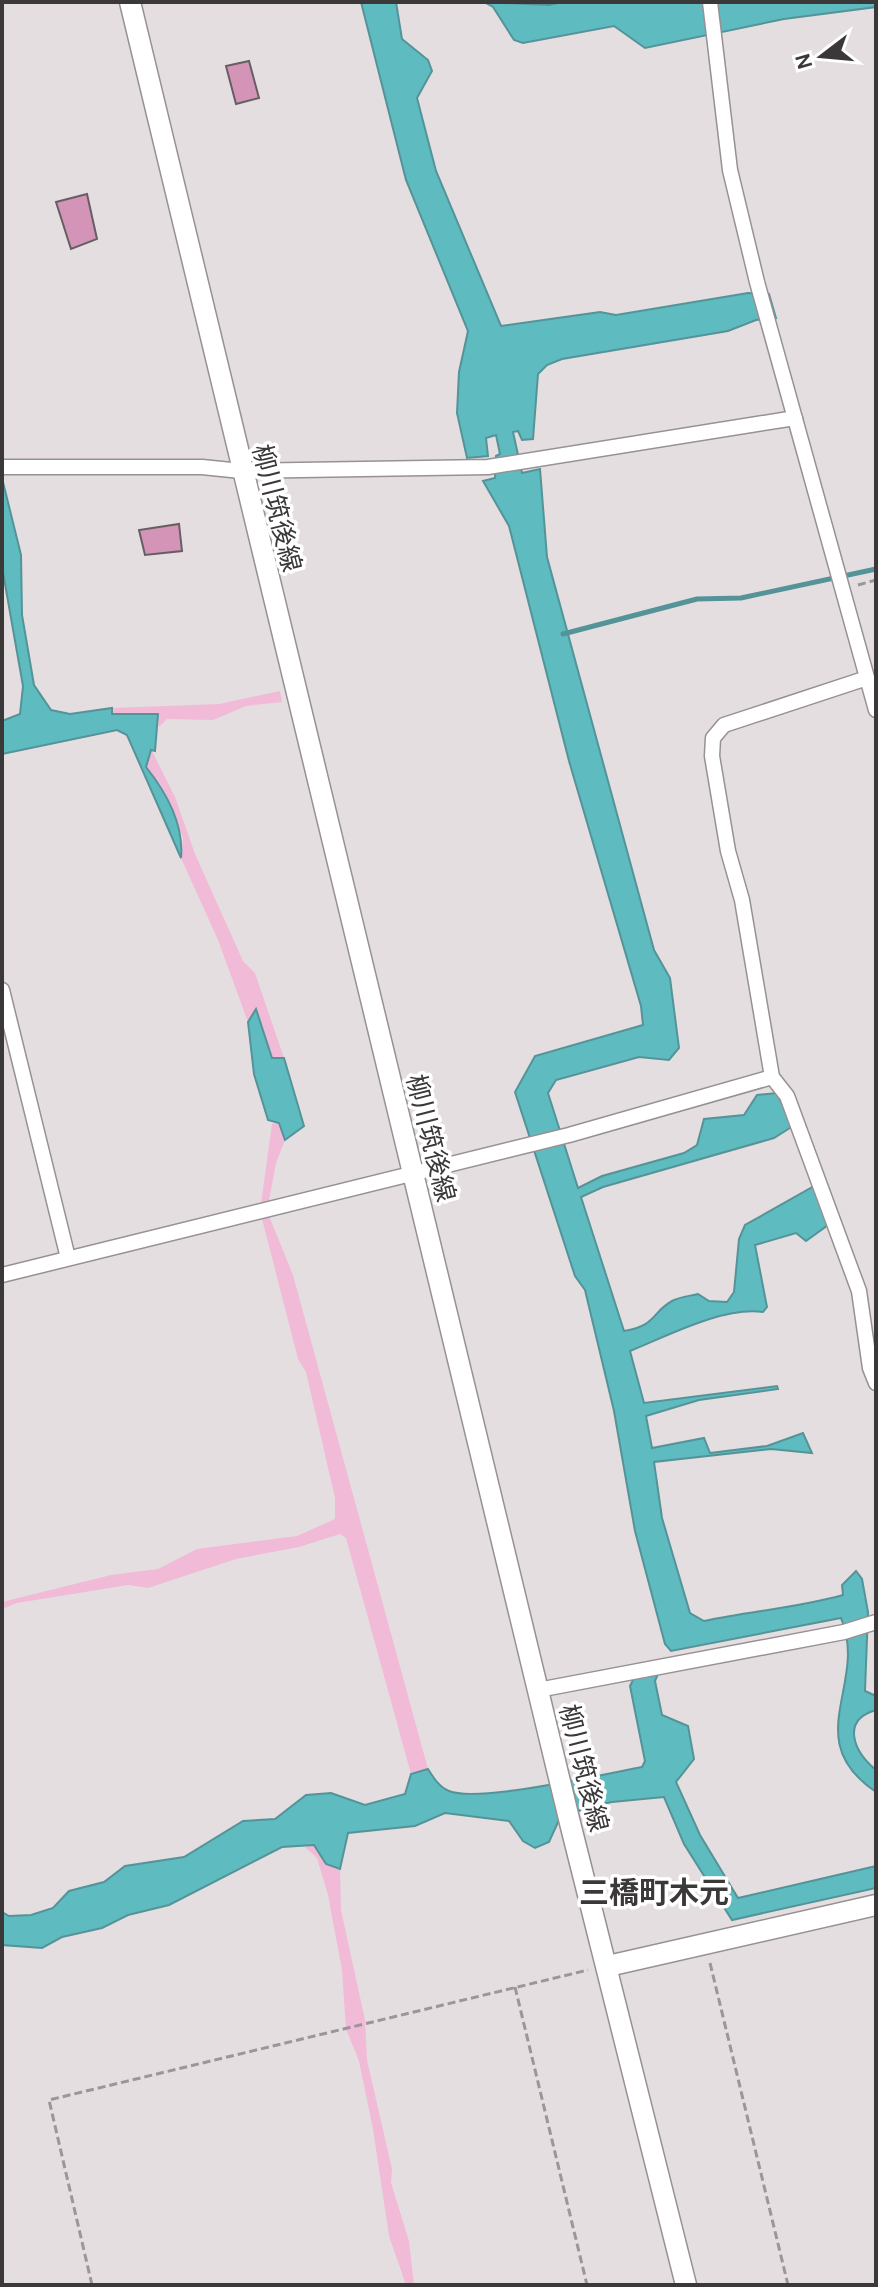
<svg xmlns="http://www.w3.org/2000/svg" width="878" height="2287" viewBox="0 0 878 2287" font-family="Karla,'Noto Sans JP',sans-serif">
<rect width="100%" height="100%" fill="#e5dee1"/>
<g fill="#f1bad7">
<polygon points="280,691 282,702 246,706 213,720 167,719 159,727 157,714 111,714 112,708 219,704"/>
<polygon points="151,749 175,797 195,854 243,961 255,973 284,1058 272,1058 257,1009 248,1022 218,940 181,858 183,838 162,787 146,767"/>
<polygon points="278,1123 285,1140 276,1163 267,1211 293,1275 428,1769 411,1774 346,1538 340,1534 299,1547 236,1559 148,1588 128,1585 17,1603 2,1609 2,1602 111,1575 158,1569 197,1549 297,1536 335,1519 335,1498 306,1372 298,1359 260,1211 272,1124"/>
<polygon points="314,1844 326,1864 340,1869 341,1910 365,2020 367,2060 392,2169 391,2183 409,2241 414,2285 406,2285 389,2236 373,2129 359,2061 346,2029 342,1970 328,1895 317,1858 305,1847"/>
</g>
<g fill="#5ebbc0" stroke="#549498" stroke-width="2">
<path d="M361,2H396L402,39L428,60L432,71L417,98L436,171L501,326L600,312L616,315L748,293L769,294L776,318L756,320L728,331L562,359L547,365L538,374L533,439L522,440L518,431L513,432L522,473L540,469L547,557L654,950L670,978L679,1048L669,1060L639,1057L556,1080L548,1093L578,1188L602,1176L684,1153L697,1145L704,1119L744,1115L757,1095L777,1093L793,1126L774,1138L603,1187L581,1197L624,1331C656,1326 652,1312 672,1301C679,1297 690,1296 698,1294L709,1301L727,1302L734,1292L739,1239L745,1225L816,1185L828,1225L806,1241L796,1233L755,1245L767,1307L763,1312C724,1306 667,1336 630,1351L644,1403L777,1386L778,1389L699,1400L646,1416L652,1448L704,1438L710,1453L767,1446L803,1433L812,1453L771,1449L654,1462L662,1518L690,1613L704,1621C750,1611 797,1608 843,1595L842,1585L856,1571L862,1579L868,1612L865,1691L876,1696V1710C841,1720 853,1751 876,1770V1792C798,1739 869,1684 841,1618L671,1651L665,1644L635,1531L614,1411L585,1290L575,1276L515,1092L535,1056L643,1025L641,1006L569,761L509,526L483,481L495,478L496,456L500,454L496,435L486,438L488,456L467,458L457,413L459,372L468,331L406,180Z"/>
<polygon points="484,2 549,5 562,2 876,2 876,7 784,19 645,48 614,26 523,43 514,40 493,7"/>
<path d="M2,478L21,555L22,615L34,685L51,710L70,714L112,708V714H158L155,751L151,750L146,767C166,792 184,825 181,858L127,735L117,730L2,754V721L20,714L23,686L2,567Z"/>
<polygon points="256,1009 272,1058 284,1058 304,1126 285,1140 279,1123 268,1120 254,1074 248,1022"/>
<path d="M636,1674H658L655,1681L662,1715L688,1726L694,1759L676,1782L700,1835L738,1898L876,1866V1888L732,1920L684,1844L664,1797L612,1802L585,1808L559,1820L549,1842L535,1848L523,1841L509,1821L445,1813L415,1826L348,1833L340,1869L326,1864L314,1845L282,1847L169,1905L128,1915L102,1928L62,1937L42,1948L2,1945V1912L9,1916L31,1915L53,1908L69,1891L104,1882L125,1866L184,1857L243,1821L275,1819L306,1795L331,1793L365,1805L405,1794L411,1774L428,1769C433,1777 439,1787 449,1791C478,1803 604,1774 642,1767L645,1761L630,1686Z"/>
</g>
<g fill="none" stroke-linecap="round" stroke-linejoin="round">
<polyline stroke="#549498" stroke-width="5" points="563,634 697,599 741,598 876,569"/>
</g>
<g fill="#d494b7" stroke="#655f62" stroke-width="2">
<polygon points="249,61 259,98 236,104 226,66"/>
<polygon points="87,194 97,239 71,249 56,202"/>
<polygon points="179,524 182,551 145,555 139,530"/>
</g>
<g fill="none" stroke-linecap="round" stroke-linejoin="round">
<defs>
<g id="street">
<polyline points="710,2 730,170 757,282 876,710"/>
<polyline points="2,467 202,467 241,471 488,467 795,418"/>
<polyline points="867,678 724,725 713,738 712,756 728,851 742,900 772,1077 787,1096 859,1291 870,1368 876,1383"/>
<polyline points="2,990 68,1258"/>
<polyline points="2,1275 569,1135 772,1077"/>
<polyline points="538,1690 844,1632 876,1622"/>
</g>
<g id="secondary">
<polyline points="130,2 570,1823 686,2285"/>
<polyline points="608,1966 876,1905"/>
</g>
</defs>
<use href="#street" stroke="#979094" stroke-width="17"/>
<use href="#secondary" stroke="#979094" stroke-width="23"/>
<g stroke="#9c9698" stroke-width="3" stroke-dasharray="8 4" stroke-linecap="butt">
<polyline points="858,585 876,580"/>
<polyline points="710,1963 788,2285"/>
<polyline points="515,1987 587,2285"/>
<polyline points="92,2285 49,2100 588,1970"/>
</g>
<use href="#street" stroke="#fff" stroke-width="14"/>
<use href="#secondary" stroke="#fff" stroke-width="20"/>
</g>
<g text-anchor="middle" stroke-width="7" stroke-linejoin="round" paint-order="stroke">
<g font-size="26" fill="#3b3839" stroke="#fff">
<text transform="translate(277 508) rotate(76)" y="9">柳川筑後線</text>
<text transform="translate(431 1138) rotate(76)" y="9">柳川筑後線</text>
<text transform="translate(584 1768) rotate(76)" y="9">柳川筑後線</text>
</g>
<g font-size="30" font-weight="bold" fill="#3b3839" stroke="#fff">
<text x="654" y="1903">三橋町木元</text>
</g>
</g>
<rect width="878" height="2287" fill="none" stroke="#3b3839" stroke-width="8"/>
<g transform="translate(822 56) rotate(254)" stroke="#ffffff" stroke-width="6" paint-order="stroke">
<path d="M0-6L14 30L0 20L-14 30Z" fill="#3b3839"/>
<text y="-12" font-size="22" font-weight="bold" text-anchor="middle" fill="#3b3839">N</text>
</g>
</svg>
